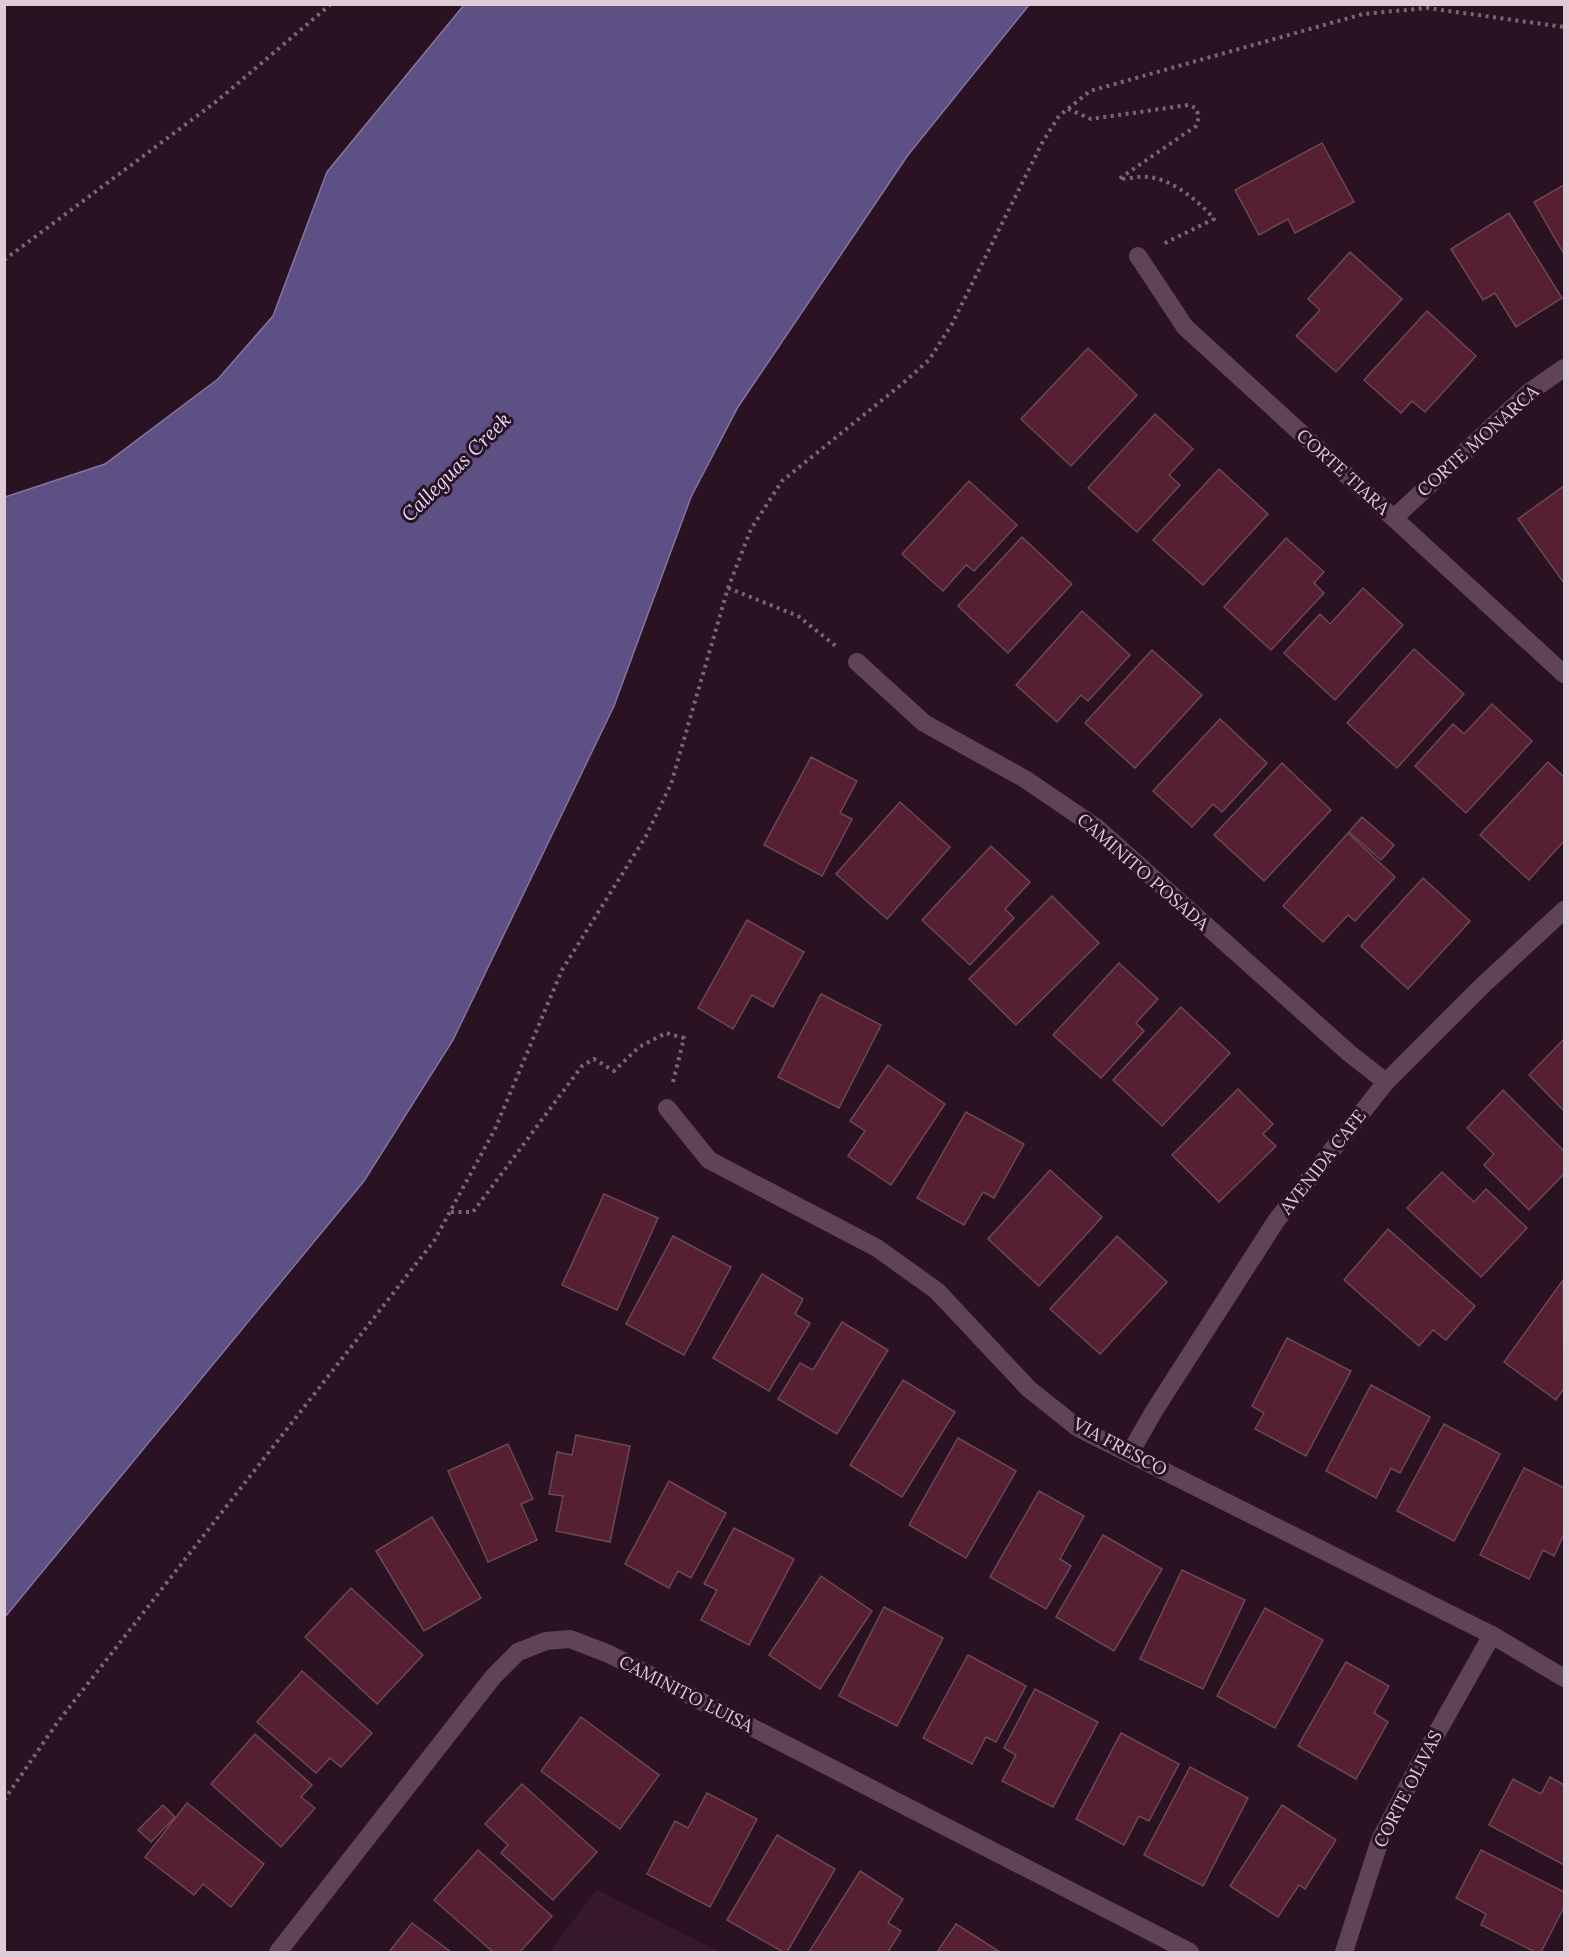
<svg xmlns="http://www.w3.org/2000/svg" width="1569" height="1957" viewBox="0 0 1569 1957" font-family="Lora,serif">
<rect width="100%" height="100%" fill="#2a1223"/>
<polygon fill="#37182e" points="597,1890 720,1952 549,1952"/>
<polygon fill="#5d5085" stroke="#83759e" stroke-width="1.5" points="464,5 1029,5 908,155 738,407 691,497 614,706 453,1040 364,1181 5,1617 5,497 105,464 218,379 273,316 327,172"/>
<g fill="#571f32" stroke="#6b4952" stroke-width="1.5">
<polygon points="1322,143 1354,202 1295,233 1288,219 1259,235 1235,190"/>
<polygon points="1564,185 1564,254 1534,202"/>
<polygon points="1509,213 1562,298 1516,327 1495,293 1483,300 1451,249"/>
<polygon points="1350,252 1402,299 1336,372 1296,336 1320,310 1308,299"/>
<polygon points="1427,311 1476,356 1425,412 1412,401 1401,413 1364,380"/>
<polygon points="1088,348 1137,395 1071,466 1021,419"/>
<polygon points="1155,414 1193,449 1169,475 1180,485 1137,532 1088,488"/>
<polygon points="1219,469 1268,514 1203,585 1153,540"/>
<polygon points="969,481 1017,525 974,571 966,565 943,591 902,554"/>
<polygon points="1564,486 1564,583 1518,519"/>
<polygon points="1022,537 1072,584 1008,653 958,606"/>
<polygon points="1286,538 1324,572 1314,583 1324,593 1271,650 1224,607"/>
<polygon points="1363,588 1403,625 1335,700 1284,653 1320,614 1330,624"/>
<polygon points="1082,611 1130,655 1088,701 1081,695 1057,722 1016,685"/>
<polygon points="1414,649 1464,694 1397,768 1347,723"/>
<polygon points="1152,650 1202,695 1135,768 1085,723"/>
<polygon points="1492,704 1532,741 1466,813 1415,766 1453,724 1464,734"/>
<polygon points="1220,719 1267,763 1222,812 1213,804 1192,827 1153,791"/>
<polygon points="811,757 857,781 840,813 852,819 822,876 764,845"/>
<polygon points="1548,762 1564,777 1564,841 1529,880 1480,835"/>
<polygon points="1282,763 1331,810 1264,881 1214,835"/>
<polygon points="900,802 950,847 887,919 836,874"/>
<polygon points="1362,817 1394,845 1381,860 1349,832"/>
<polygon points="1348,833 1395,877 1355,921 1348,915 1323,942 1283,906"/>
<polygon points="991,846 1030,882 1005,909 1014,918 970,965 922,920"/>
<polygon points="1423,878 1470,921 1408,989 1361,946"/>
<polygon points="1052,896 1099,943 1016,1025 969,979"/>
<polygon points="747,920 804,952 773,1007 752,995 733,1029 698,1008"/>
<polygon points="1119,963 1158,999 1136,1023 1144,1031 1101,1078 1053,1035"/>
<polygon points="821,994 881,1025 839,1108 778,1077"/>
<polygon points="1181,1007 1230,1053 1162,1126 1113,1080"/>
<polygon points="1564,1039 1564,1111 1529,1075"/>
<polygon points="888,1065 945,1104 891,1185 848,1156 865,1131 850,1121"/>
<polygon points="1238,1089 1273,1124 1263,1134 1276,1146 1219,1202 1172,1155"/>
<polygon points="1503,1090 1564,1151 1564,1174 1529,1210 1484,1165 1494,1154 1467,1128"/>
<polygon points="966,1112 1024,1144 994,1198 983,1192 964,1225 917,1198"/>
<polygon points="1050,1170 1102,1217 1039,1286 988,1239"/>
<polygon points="1442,1172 1474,1202 1486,1189 1527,1228 1481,1277 1407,1208"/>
<polygon points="604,1194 658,1218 617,1310 562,1285"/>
<polygon points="1388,1229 1475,1306 1446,1340 1433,1330 1419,1346 1344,1280"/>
<polygon points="673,1236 731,1267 684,1355 626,1324"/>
<polygon points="1117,1236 1167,1282 1100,1354 1050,1309"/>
<polygon points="762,1274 803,1299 795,1314 810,1323 769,1391 713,1358"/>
<polygon points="1563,1280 1564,1388 1556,1400 1504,1362"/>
<polygon points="842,1322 888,1350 837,1434 778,1399 800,1363 813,1370"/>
<polygon points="1287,1338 1351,1371 1306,1456 1255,1429 1264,1413 1252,1406"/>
<polygon points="903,1380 955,1412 902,1497 850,1465"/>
<polygon points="1371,1385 1430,1417 1400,1473 1391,1468 1376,1498 1326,1471"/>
<polygon points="1444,1424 1500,1454 1454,1541 1397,1511"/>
<polygon points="576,1435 630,1446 610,1542 556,1531 563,1496 549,1494 557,1452 572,1455"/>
<polygon points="958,1438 1016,1471 966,1558 909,1525"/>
<polygon points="508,1444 533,1499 521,1504 537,1540 488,1562 448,1471"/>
<polygon points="1524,1468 1564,1488 1564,1534 1554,1556 1543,1550 1529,1579 1480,1555"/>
<polygon points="669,1481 726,1513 691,1578 678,1571 669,1588 625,1564"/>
<polygon points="1039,1491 1084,1516 1060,1559 1071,1566 1046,1609 990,1577"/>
<polygon points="432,1517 481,1598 424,1631 376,1551"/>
<polygon points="734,1528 794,1559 749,1645 701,1620 717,1590 704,1584"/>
<polygon points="1103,1535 1162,1569 1114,1651 1056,1617"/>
<polygon points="1182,1570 1245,1600 1203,1689 1140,1659"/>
<polygon points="821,1576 872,1611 820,1689 769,1655"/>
<polygon points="351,1588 423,1655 377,1704 305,1637"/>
<polygon points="884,1607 943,1638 897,1726 839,1696"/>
<polygon points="1265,1608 1323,1640 1275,1728 1217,1696"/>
<polygon points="968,1655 1026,1686 996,1742 986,1737 972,1764 923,1738"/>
<polygon points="1346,1662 1389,1686 1374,1713 1388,1722 1356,1779 1298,1746"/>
<polygon points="302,1671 372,1733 341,1767 330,1758 316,1773 257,1722"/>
<polygon points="1035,1689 1098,1722 1053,1807 1002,1781 1016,1755 1004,1748"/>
<polygon points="581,1717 659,1775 620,1829 541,1771"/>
<polygon points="1121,1733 1179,1764 1149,1821 1139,1816 1124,1845 1076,1819"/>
<polygon points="255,1734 312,1785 301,1797 315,1808 281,1847 211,1784"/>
<polygon points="1190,1767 1248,1798 1203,1886 1144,1855"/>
<polygon points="1550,1777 1564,1785 1564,1865 1489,1825 1513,1779 1541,1794"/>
<polygon points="522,1784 597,1852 553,1900 501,1853 508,1845 485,1824"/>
<polygon points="707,1793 757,1819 710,1907 647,1874 675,1821 688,1828"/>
<polygon points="187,1803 264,1864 231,1907 203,1884 194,1895 145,1857"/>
<polygon points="163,1805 175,1817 151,1842 138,1830"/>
<polygon points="1282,1805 1336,1840 1305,1889 1299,1885 1278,1917 1230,1886"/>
<polygon points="777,1835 835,1869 787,1952 783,1952 727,1920"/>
<polygon points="478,1850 552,1916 520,1952 493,1952 434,1900"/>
<polygon points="1481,1850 1564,1892 1564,1907 1541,1952 1535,1952 1481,1925 1486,1914 1456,1898"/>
<polygon points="860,1871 903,1899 888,1923 901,1931 888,1952 809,1952"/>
<polygon points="412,1923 451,1952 389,1952"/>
<polygon points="956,1924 1000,1952 937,1952"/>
</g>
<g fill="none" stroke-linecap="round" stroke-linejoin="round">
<g stroke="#7a6573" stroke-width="4" stroke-dasharray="3 4.5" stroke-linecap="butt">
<path d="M1068,109L1091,119L1188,105L1196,108L1199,117L1196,126L1119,179C1128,179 1138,176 1147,177C1171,178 1200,202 1214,219L1161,245"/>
<polyline points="4,260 217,101 331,4"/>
<polyline points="728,588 798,616 837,647"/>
<polyline points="451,1212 473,1212 582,1066 594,1059 614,1071 639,1047 666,1033 684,1038 673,1082"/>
<polyline points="4,1800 57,1723 434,1241 495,1129 562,970 646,836 671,784 728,588 751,529 782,481 902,384 929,360 952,324 1042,143 1059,116 1090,91 1363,14 1427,8 1564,27"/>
</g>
<g stroke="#5f4356" stroke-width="18">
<polyline points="1138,256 1185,327 1564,674"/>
<polyline points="1394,518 1528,393 1564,368"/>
<polyline points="857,662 924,723 1025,779 1097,828 1349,1053 1386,1082"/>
<polyline points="667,1108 709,1160 877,1248 937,1291 1029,1389 1078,1428 1492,1635 1564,1678"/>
<polyline points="1130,1453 1154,1411 1276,1221 1386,1082 1482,986 1564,910"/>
<polyline points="278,1952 493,1677 518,1652 546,1641 570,1639 609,1654 1190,1952"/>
<polyline points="1344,1952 1380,1840 1421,1761 1492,1635"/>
</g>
</g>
<g text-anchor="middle" stroke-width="6" stroke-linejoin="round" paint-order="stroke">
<g font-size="18" fill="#ddccd7" stroke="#2a1223">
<text transform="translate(1478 441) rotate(-42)" y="6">CORTE MONARCA</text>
<text transform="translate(1343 472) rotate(42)" y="6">CORTE TIARA</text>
<text transform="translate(1143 872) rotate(41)" y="6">CAMINITO POSADA</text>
<text transform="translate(1323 1162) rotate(-52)" y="6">AVENIDA CAFE</text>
<text transform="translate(1120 1447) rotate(28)" y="6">VIA FRESCO</text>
<text transform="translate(686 1694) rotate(27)" y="6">CAMINITO LUISA</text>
<text transform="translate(1408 1789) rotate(-63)" y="6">CORTE OLIVAS</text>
</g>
<g font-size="20" font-style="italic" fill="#dfd9fa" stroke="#2a1223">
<text transform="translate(456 467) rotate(-45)" y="7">Calleguas Creek</text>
</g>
</g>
<rect width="1569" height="1957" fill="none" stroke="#ddccd7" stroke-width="12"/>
</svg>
